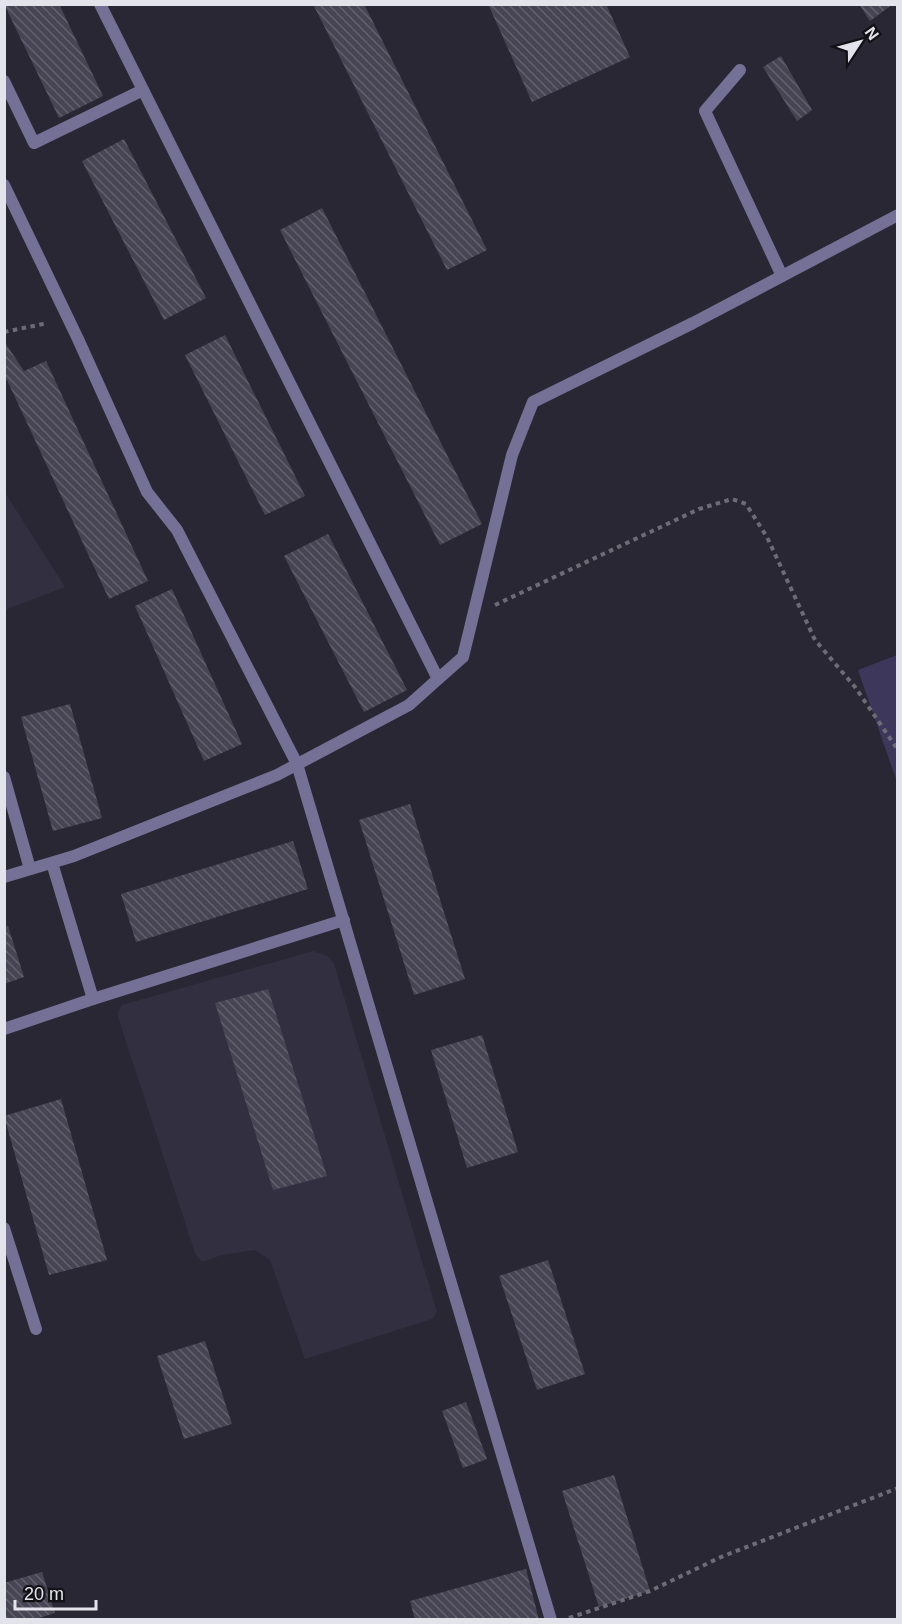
<svg xmlns="http://www.w3.org/2000/svg" width="902" height="1624" viewBox="0 0 902 1624" font-family="Arial,sans-serif">
<defs>
<pattern id="building-back-hatch" width="6" height="6" patternUnits="userSpaceOnUse" patternTransform="scale(1.5)"><rect width="6" height="6" fill="#474553"/><path d="M-1 5l2 2M0 0l6 6M5-1l2 2" fill="none" stroke="#61606c"/></pattern>
</defs>
<rect width="100%" height="100%" fill="#292733"/>
<g fill="#322f40">
<polygon points="4,491 65,587 5,610 4,610"/>
<polygon points="313,951 327,956 334,963 437,1312 432,1319 305,1359 270,1260 255,1250 222,1255 202,1262 195,1253 117,1014 122,1005"/>
</g>
<polygon fill="#3d385b" points="897,655 898,655 897,782 858,670"/>
<g fill="url(#building-back-hatch)">
<polygon points="4,4 59,4 103,96 59,118"/>
<polygon points="313,4 364,4 487,250 447,270"/>
<polygon points="488,4 606,4 630,57 532,102"/>
<polygon points="859,4 893,4 870,21"/>
<polygon points="781,56 812,110 797,121 763,67"/>
<polygon points="124,139 206,298 164,320 82,161"/>
<polygon points="322,208 482,524 440,545 280,230"/>
<polygon points="225,335 305,496 265,515 185,355"/>
<polygon points="4,341 24,371 46,361 148,581 109,599 7,380 4,381"/>
<polygon points="328,534 407,690 364,712 284,556"/>
<polygon points="172,589 242,744 204,761 135,606"/>
<polygon points="70,704 102,818 53,831 21,717"/>
<polygon points="410,804 465,979 414,995 359,820"/>
<polygon points="293,841 308,889 136,942 121,894"/>
<polygon points="8,926 24,977 4,984 4,927"/>
<polygon points="268,989 327,1176 273,1190 215,1003"/>
<polygon points="482,1035 518,1152 467,1168 431,1050"/>
<polygon points="61,1099 107,1260 49,1275 4,1116"/>
<polygon points="548,1260 585,1374 537,1390 499,1276"/>
<polygon points="205,1341 232,1424 184,1439 157,1356"/>
<polygon points="466,1402 487,1459 463,1468 442,1411"/>
<polygon points="614,1475 650,1591 599,1607 562,1491"/>
<polygon points="526,1569 539,1620 415,1620 410,1601"/>
<polygon points="42,1572 55,1613 33,1620 4,1620 4,1583"/>
</g>
<g fill="none" stroke-linecap="round" stroke-linejoin="round">
<g stroke="#6d6c76" stroke-width="4" stroke-dasharray="4.5 4.5" stroke-linecap="butt">
<polyline points="4,332 48,323"/>
<polyline points="495,605 699,509 732,499 746,504 767,537 815,640 855,687 898,750"/>
<polyline points="569,1618 650,1591 721,1557 898,1488"/>
</g>
<g stroke="#757095" stroke-width="12">
<polyline points="100,4 438,679"/>
<polyline points="740,70 705,111 782,276"/>
<polyline points="4,81 34,143 143,90"/>
<polyline points="4,185 78,339 147,492 177,530 297,764 551,1620"/>
<polyline points="4,777 30,869"/>
<polyline points="93,999 344,920"/>
<polyline points="4,1029 93,999 52,863"/>
<polyline points="4,1228 36,1329"/>
</g>
<polyline stroke="#757095" stroke-width="12" points="4,877 74,856 277,775 409,705 438,679 463,657 512,455 533,402 693,323 898,215"/>
</g>
<rect width="902" height="1624" fill="none" stroke="#e3e3eb" stroke-width="12"/>
<g transform="translate(860 42) rotate(54)" stroke="#111116" stroke-width="4.5" paint-order="stroke">
<path d="M0-4.5L10 22L0 15L-10 22Z" fill="#e3e3eb"/>
<text y="-9" font-size="16" font-weight="bold" text-anchor="middle" fill="#e3e3eb">N</text>
</g>
<path d="M15 1600v9h81v-9" fill="none" stroke="#e3e3eb" stroke-width="3"/>
<text x="24" y="1600" font-size="18" fill="#e3e3eb" stroke="#111116" stroke-width="4.5" paint-order="stroke">20 m</text>
</svg>
